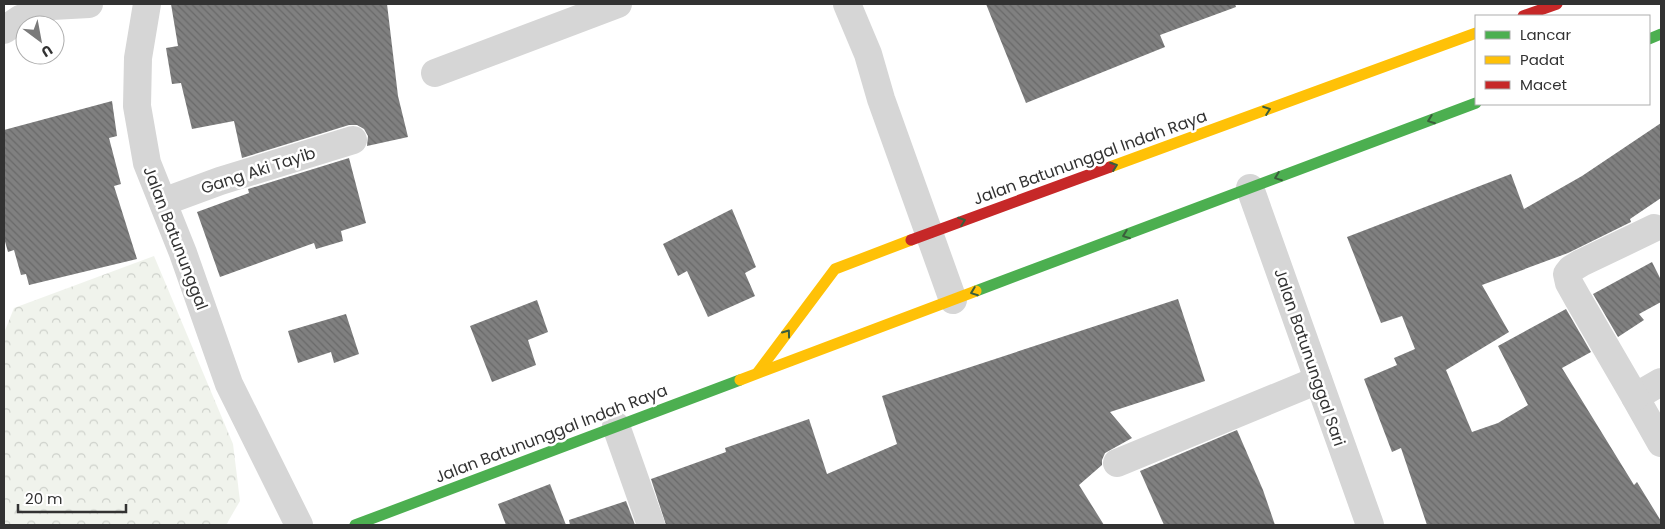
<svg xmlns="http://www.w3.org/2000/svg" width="1665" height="529" viewBox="0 0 1665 529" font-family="Poppins,sans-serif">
<defs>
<pattern id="forest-crowns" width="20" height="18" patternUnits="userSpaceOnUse" patternTransform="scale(1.25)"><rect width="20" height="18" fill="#f0f3ec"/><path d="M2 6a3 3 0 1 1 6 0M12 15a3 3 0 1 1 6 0" fill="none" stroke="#ced1cb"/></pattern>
<pattern id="building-back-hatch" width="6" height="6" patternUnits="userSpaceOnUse" patternTransform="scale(1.25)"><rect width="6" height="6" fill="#808080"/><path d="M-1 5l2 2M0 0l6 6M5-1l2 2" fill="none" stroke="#696969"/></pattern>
</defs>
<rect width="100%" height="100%" fill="#fff"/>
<polygon fill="url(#forest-crowns)" points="154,256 233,444 240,501 226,525 4,525 4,333 14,308"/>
<g fill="url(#building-back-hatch)">
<polygon points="171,4 387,4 398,96 408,137 367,146 368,136 364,129 357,125 349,125 242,158 234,121 192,129 181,83 172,84 166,48 178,46"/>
<polygon points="986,4 1235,4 1236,7 1160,35 1165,47 1026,103"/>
<polygon points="112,101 117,136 109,138 121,184 114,186 137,259 29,285 26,274 21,275 14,250 8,252 4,238 4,130"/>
<polygon points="1661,123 1661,198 1630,219 1631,222 1568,253 1482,285 1509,332 1446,370 1472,432 1498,423 1528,405 1498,346 1566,309 1591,352 1562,368 1634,485 1637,482 1661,521 1661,525 1427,525 1401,448 1392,452 1364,379 1397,365 1394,358 1415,349 1402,316 1381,323 1347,237 1511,174 1524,209 1582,176"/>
<polygon points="349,158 366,223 341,231 343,241 316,249 314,243 220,277 197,212 249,193 248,189"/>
<polygon points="732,209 756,267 745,273 755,296 708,317 687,271 678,276 663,244"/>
<polygon points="1652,262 1661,280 1661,302 1639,314 1644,320 1618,337 1593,294"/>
<polygon points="1178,299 1205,381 1110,412 1132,438 1105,453 1102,460 1102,465 1079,485 1104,525 666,525 651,479 726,452 725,448 809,419 827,474 897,444 882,396"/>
<polygon points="537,300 548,332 528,340 536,365 492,382 470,326"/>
<polygon points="346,314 359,354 334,363 331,352 298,363 288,331"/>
<polygon points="1237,430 1263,490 1275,525 1164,525 1140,471"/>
<polygon points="550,484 566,525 506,525 498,504"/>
<polygon points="626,501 635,525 570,525 569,520"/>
</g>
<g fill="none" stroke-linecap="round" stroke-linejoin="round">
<g stroke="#d6d6d6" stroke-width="28">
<polyline points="147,4 138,58 137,106 147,163 183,253 229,384 299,525"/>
<polyline points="847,4 868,54 881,99 953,300"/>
<polyline points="4,30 20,19 52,6 89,4"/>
<polyline points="435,73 618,4"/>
<polyline points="1250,188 1370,525"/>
<polyline points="163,202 220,181 353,140"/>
<polyline points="1661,382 1635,397 1661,443"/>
<polyline points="1635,397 1578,299 1569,283 1567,274 1571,269 1581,263 1654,228"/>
<polyline points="616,426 651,525"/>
<polyline points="1117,463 1318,380"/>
</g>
<g stroke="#4caf50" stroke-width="11">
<polyline points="1649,39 1661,34"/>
<polyline points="976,291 1476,103"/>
<polyline points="355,525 740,380"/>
</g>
<g stroke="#ffc107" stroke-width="11">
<polyline points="1110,167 1476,33"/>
<polyline points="758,372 835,269 911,240"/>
<polyline points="740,380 976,291"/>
</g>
<g stroke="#c62828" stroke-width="11">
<polyline points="1523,16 1557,4"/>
<polyline points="911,240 1110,167"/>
</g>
</g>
<defs><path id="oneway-chevron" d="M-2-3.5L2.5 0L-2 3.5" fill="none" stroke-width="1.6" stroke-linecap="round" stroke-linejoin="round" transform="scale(1.25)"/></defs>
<g stroke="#3b5e3c">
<use href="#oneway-chevron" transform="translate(1267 110) rotate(-20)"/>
<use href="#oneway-chevron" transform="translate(1431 120) rotate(159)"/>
<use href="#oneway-chevron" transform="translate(1114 166) rotate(-20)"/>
<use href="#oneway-chevron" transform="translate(1278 177) rotate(159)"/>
<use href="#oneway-chevron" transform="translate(962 221) rotate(-20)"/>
<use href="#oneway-chevron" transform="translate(1126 235) rotate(159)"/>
<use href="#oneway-chevron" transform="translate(974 292) rotate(159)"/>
<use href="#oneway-chevron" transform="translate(787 333) rotate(-54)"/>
</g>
<g text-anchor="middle" stroke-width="5" stroke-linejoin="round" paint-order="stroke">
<g font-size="16" fill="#323232" stroke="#fff">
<text transform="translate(1090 157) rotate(-20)" y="6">Jalan Batununggal Indah Raya</text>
<text transform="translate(258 170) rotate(-18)" y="6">Gang Aki Tayib</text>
<text transform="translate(176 238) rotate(69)" y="6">Jalan Batununggal</text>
<text transform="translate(1310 357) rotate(71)" y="6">Jalan Batununggal Sari</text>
<text transform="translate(551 433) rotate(-21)" y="6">Jalan Batununggal Indah Raya</text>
</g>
</g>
<rect width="1665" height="529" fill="none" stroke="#323232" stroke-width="10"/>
<rect x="1475" y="15" width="175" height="90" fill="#ffffff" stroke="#adadad"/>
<rect x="1485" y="31" width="25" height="8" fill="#4caf50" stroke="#adadad"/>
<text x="1520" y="40" font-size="15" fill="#323232">Lancar</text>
<rect x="1485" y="56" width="25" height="8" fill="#ffc107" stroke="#adadad"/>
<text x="1520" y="65" font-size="15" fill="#323232">Padat</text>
<rect x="1485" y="81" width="25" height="8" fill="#c62828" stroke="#adadad"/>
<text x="1520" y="90" font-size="15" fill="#323232">Macet</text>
<g transform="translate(40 40) rotate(148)"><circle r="24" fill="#ffffff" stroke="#adadad"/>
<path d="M0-4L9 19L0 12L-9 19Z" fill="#7a7a7a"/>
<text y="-8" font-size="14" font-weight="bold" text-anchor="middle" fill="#323232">U</text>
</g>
<path d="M18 504v8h108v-8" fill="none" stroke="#323232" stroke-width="2.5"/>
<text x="25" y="504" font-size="15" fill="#323232" stroke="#ffffff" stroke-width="4" paint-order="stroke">20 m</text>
</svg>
